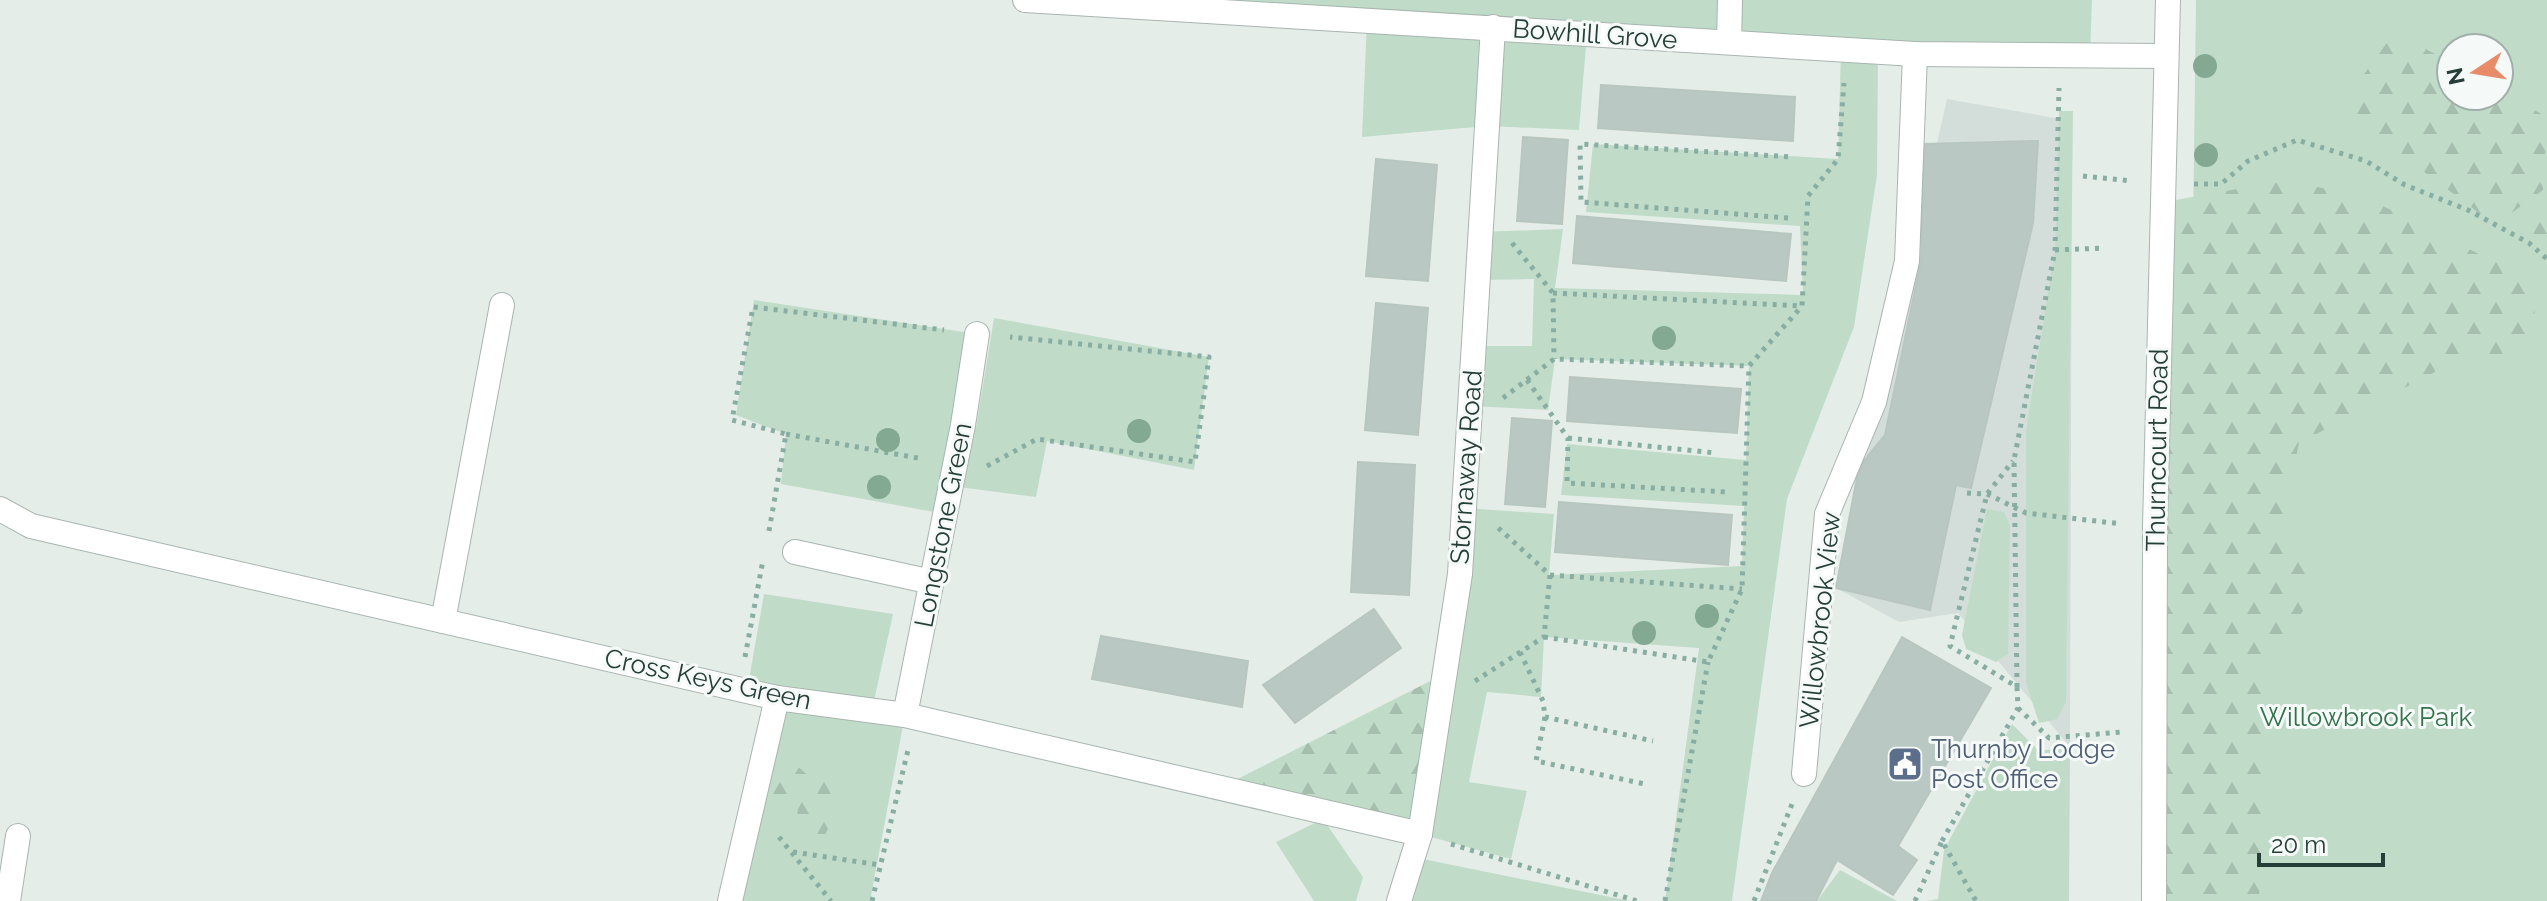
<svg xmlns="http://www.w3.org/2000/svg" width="2547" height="901" viewBox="0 0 2547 901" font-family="Raleway,sans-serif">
<defs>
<pattern id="forest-firs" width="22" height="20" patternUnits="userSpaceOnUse" patternTransform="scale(2)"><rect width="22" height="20" fill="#c0dcc8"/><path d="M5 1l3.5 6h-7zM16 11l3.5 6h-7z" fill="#a5bead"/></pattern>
</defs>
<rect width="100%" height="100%" fill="#e5ede9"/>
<polygon fill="#d3ddd9" points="1947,99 2072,121 2070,747 1958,613 1899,622 1836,588"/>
<g fill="#c0dcc8" fill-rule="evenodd">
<polygon points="1068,0 2092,0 2090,56 1587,34 1579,130 1487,126 1362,137 1367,19"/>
<path d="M2196,0H2547V901H2179L2189,543ZM2451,48H2499V96H2451Z"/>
<polygon points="1841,50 1878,52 1877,175 1854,327 1787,499 1732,901 1665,901 1699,648 1544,637 1541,697 1487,692 1469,782 1527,791 1511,859 1420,834 1464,508 1554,514 1549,575 1742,566 1744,506 1561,495 1567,444 1746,460 1749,366 1555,359 1548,410 1470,406 1474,346 1532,346 1534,279 1477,280 1480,232 1563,229 1555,288 1803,295 1800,226 1586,212 1593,144 1838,159"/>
<polygon points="2059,111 2073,111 2066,702 2057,719 2039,723 2026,683 2026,431 2055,250"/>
<polygon points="754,300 977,334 963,425 976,428 994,318 1209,357 1194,470 1047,441 1036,497 951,486 945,514 781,484 786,434 736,415"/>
<polygon points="1987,509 2004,512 2010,526 2008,654 1996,662 1966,649 1962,635"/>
<polygon points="764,594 893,614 872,710 905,715 870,901 730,901 777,698 747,691"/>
<polygon points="2012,724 2039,751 2070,747 2069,901 1926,901 1938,899 1944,850"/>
<polygon points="1323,819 1363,877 1356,901 1314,901 1276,842"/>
<polygon points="1418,858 1630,901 1403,901"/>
<polygon points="1840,870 1897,901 1817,901"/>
</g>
<g fill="url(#forest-firs)">
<polygon points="2395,32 2451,63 2451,96 2499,96 2499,90 2547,117 2543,190 2495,225 2339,108"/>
<polygon points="2288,180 2369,199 2539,284 2528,356 2452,363 2299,443 2281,526 2311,553 2303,611 2264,658 2259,901 2165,901 2170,201"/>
<polygon points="2547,200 2547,259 2529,243"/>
<polygon points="1444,674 1420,834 1220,788"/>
<polygon points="795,764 811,778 851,779 825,835 795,832 799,801 770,811 763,790"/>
</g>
<g fill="#bac8c3" stroke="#b8c6c0" stroke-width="2">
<polygon points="1601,85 1795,97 1793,141 1598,128"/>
<polygon points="1523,137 1568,140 1562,224 1517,221"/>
<polygon points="2038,141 2033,223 1971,488 1956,485 1930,610 1836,588 1859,467 1885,435 1921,261 1924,144"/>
<polygon points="1376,159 1437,165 1428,281 1366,276"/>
<polygon points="1577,216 1791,234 1786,281 1573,263"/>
<polygon points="1376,303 1428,308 1418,435 1365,430"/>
<polygon points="1570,377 1741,389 1737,433 1567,421"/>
<polygon points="1512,418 1552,421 1545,507 1505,504"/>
<polygon points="1358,462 1415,465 1409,595 1351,592"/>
<polygon points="1559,502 1732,515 1728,565 1555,552"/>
<polygon points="1374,609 1401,648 1295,723 1263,685"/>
<polygon points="1101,636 1248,661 1242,707 1092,679"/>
<polygon points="1902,637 1991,688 1898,846 1917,860 1893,895 1837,860 1816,901 1761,901 1772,873"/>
</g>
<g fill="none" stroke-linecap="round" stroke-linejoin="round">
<defs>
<g id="minor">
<polyline points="1025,0 1915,54 2165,56"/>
<polyline points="1729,42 1730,0"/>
<polyline points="0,509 31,526 777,698 905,715 1420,834"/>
<polyline points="795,552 932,582"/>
<polyline points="443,621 502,305"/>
<polyline points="905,715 963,425 977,334"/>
<polyline points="1804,774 1827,514 1874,402 1907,261 1915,54"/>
<polyline points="8,901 18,836"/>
<polyline points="730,901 777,698"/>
<polyline points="1399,901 1420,834 1460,574 1493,27"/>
<polyline points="2154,901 2155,527 2168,0"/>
</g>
</defs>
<use href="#minor" stroke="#a8b5b0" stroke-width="26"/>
<g stroke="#88aea3" stroke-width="5" stroke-dasharray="4 6" stroke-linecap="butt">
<polyline points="2083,176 2132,181"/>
<polyline points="2194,184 2221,184 2248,161 2297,140 2366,161 2405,185 2468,210 2529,243 2547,259"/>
<polyline points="1788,218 1581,202 1580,144 1794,157"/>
<polyline points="1512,243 1553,293 1554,359"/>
<polyline points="2055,250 2105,248"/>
<polyline points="1553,293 1801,306"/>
<polyline points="1527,380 1568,438 1567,483 1727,492"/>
<polyline points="1503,398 1554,359 1749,366 1802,306 1808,196 1838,159 1844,83"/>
<polyline points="786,434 923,459"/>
<polyline points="1568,438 1716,453"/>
<polyline points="987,466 1037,439 1195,462 1209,357 1010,337"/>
<polyline points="1967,493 1987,494 2026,513 2122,524"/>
<polyline points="769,531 786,434 732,420 753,307 944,330"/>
<polyline points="1550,575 1742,589"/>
<polyline points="1544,637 1708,662 1742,589 1749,366"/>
<polyline points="1520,652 1543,701 1545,717 1653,741"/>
<polyline points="745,657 763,560"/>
<polyline points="1475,681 1544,637 1550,575 1495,525"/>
<polyline points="2017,687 2014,460 2055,250 2059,88"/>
<polyline points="2018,708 2049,738 2122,732"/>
<polyline points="1545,717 1536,761 1645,784"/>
<polyline points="779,837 831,901"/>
<polyline points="1942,841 2018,708 2017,687 1950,646 1987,494 2013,461"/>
<polyline points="1451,844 1637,901"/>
<polyline points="793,852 880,865"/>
<polyline points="872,901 908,750"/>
<polyline points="1665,901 1708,662"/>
<polyline points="1754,901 1792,804"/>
<polyline points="1915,901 1942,841 1976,901"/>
</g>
<use href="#minor" stroke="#fff" stroke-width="24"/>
</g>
<g fill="#83a993">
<circle cx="2205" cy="66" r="12"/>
<circle cx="2206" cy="155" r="12"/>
<circle cx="1664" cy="338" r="12"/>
<circle cx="1139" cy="431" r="12"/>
<circle cx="888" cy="440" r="12"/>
<circle cx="879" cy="487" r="12"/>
<circle cx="1707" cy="616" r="12"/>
<circle cx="1644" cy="633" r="12"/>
</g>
<defs>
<symbol id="civic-square" viewBox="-11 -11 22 22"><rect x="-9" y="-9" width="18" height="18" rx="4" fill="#5c6f8a" stroke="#f5f9f7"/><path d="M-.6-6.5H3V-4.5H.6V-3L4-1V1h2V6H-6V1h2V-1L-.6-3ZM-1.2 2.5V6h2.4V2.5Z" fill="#fff"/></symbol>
</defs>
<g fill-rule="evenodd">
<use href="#civic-square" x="1885" y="744" width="40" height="40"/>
</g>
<g text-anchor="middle" stroke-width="6" stroke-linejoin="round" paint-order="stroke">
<g font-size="26" fill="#253e38" stroke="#f5f9f7">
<text transform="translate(1595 34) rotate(4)" y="9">Bowhill Grove</text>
<text transform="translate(2157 450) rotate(-89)" y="9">Thurncourt Road</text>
<text transform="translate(1466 467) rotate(-86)" y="9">Stornaway Road</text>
<text transform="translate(943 525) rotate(-79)" y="9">Longstone Green</text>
<text transform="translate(1820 620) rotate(-84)" y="9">Willowbrook View</text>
<text transform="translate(708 679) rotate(12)" y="9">Cross Keys Green</text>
</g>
<g font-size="26" fill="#32714c" stroke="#f5f9f7">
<text x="2366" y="726">Willowbrook Park</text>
</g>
<g font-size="26" fill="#4e5e75" stroke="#f5f9f7" text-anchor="start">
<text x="1931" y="758">Thurnby Lodge<tspan x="1931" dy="30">Post Office</tspan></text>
</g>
</g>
<g transform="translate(2475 72) rotate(258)"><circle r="38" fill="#f5f9f7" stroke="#a2aeab" stroke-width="2"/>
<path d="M0-6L14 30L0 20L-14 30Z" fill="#e88b68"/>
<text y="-12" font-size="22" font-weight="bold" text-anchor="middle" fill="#253e38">N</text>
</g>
<path d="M2259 853v12h124v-12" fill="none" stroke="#253e38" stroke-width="4"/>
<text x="2271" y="853" font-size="24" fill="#253e38" stroke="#f5f9f7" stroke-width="6" paint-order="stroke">20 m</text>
</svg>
